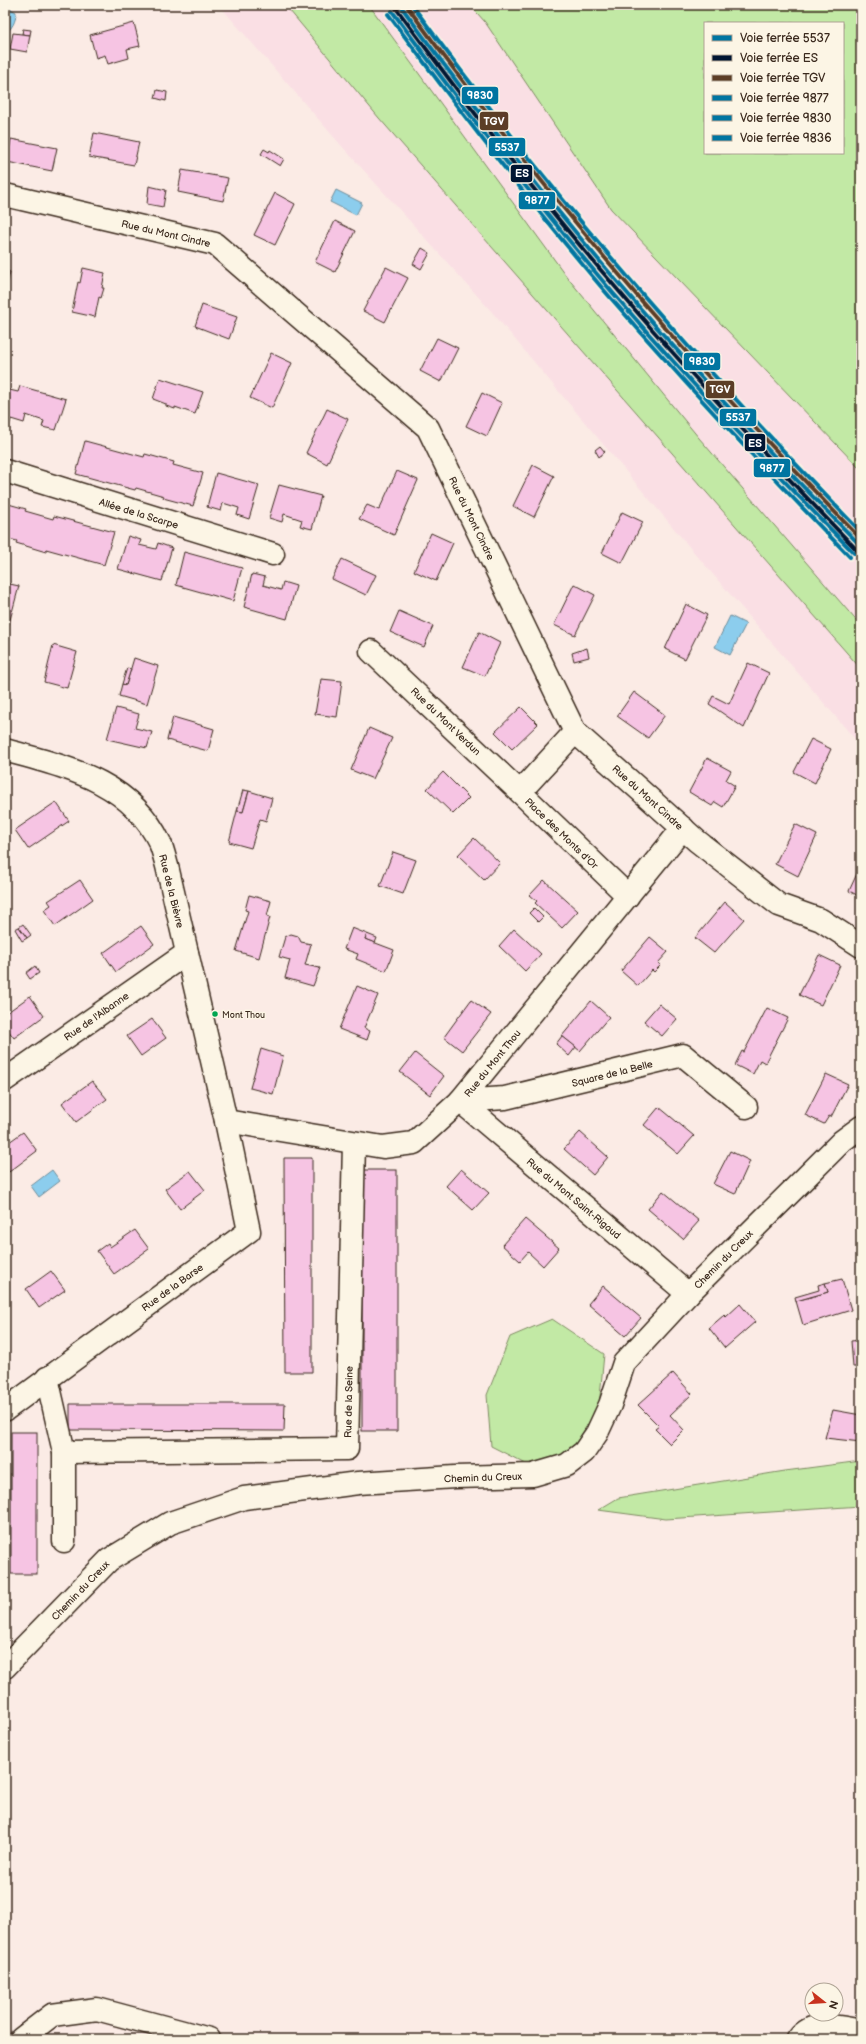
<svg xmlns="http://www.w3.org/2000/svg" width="866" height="2044" viewBox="0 0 866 2044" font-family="'Balsamiq Sans',sans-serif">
<rect width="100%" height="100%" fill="#fbebe5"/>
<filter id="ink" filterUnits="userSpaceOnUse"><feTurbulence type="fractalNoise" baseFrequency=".025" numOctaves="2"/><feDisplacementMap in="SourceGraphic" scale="8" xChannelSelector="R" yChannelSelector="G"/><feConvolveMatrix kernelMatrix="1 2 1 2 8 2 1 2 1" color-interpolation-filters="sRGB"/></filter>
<g filter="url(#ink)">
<polygon fill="#fadfe4" points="219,5 504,5 861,429 861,746 692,550 492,312 340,144"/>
<g fill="#c2e9a5" stroke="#7e8a62" fill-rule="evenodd">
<polygon points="285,5 369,5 567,277 699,438 861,626 861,669 379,118"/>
<path d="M470,5H861V470L611,209L485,22ZM705,23H843V153H705Z"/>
<polygon points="552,1319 604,1354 599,1407 568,1455 530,1466 491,1446 487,1395 510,1337"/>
<polygon points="861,1461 861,1506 666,1519 598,1510 618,1498 785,1471"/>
</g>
<g fill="#8ccded" stroke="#6c8c9a">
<path d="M9,8L16,12C16,22 12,28 5,34V10Z"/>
<polygon points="336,190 362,203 356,215 330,202"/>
<polygon points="730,616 746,624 730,655 715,647"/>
<polygon points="52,1170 60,1181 39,1197 31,1186"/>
</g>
<g fill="#f6c4e3" stroke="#3b2a1e">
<polygon points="134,23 140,46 127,49 129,58 108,64 105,55 96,58 90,35"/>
<polygon points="23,29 31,30 30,35 22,34"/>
<polygon points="13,33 30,35 27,52 10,49"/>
<polygon points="157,90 167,92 166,101 155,98"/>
<polygon points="94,133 139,142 134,165 89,157"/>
<polygon points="11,139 57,148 52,171 7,162"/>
<polygon points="264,149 269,152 270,150 284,159 280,166 261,154"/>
<polygon points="182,170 228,178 223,201 178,192"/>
<polygon points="149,186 166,190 163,207 147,204"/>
<polygon points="275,193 295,204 275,245 254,235"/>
<polygon points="335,221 355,231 335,272 315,262"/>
<polygon points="422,248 430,253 421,269 413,264"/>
<polygon points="386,267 408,278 385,322 363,311"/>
<polygon points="83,268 105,273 102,288 104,288 101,298 99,297 95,317 72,312 78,282 80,283"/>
<polygon points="5,270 10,272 5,292"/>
<polygon points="202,305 237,317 229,339 195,326"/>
<polygon points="437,338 458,348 441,382 420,371"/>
<polygon points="271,353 292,363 272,408 250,398"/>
<polygon points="160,378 203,392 195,414 175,407 175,409 166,406 166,404 153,399"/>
<polygon points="20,386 66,399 56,430 42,427 44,421 26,415 24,423 11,419 9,426 5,425 5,389 18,392"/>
<polygon points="482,393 502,403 487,436 466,426"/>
<polygon points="327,409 348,419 327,464 306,453"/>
<polygon points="85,441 144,457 145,454 174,462 173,465 203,473 193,506 163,498 164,496 136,488 135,490 76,474"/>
<polygon points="600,446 605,452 599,457 595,450"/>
<polygon points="533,465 554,476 534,517 513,506"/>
<polygon points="397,471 418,480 394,535 359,519 367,505 379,510"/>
<polygon points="216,473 259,485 249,519 237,515 239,508 223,503 221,511 207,507"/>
<polygon points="279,485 321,496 312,529 300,526 302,520 284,514 282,522 269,518"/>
<polygon points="5,503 26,509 25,511 53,519 54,516 114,532 104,565 46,549 46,552 16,543 17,541 5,538"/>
<polygon points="622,512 643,522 622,563 602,553"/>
<polygon points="431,533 453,543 436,581 414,571"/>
<polygon points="128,536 141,540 139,545 156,549 158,543 172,548 162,581 118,569"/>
<polygon points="184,552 242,568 233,601 176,585"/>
<polygon points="342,559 376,575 366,595 332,579"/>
<polygon points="252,574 265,577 263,585 281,590 283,582 296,586 287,619 244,607"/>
<polygon points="5,583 19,586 6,635 5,635"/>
<polygon points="574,584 595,595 575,635 554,625"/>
<polygon points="686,604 707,615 685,659 665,649"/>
<polygon points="399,611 433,626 424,647 390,632"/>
<polygon points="479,632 500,643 485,676 463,667"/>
<polygon points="53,645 77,652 67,688 44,682"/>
<polygon points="587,648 589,657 574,661 572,653"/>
<polygon points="134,658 158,666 147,704 119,696 122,684 126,685"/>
<polygon points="748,663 769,673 744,728 709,704 713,696 729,704"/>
<polygon points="127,668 131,669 126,685 122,684"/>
<polygon points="321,679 342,681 337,717 315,714"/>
<polygon points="634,692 665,715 648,738 617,716"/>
<polygon points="521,707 538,724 512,749 495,732"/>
<polygon points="116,708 139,714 135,728 152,732 147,748 107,739"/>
<polygon points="173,717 214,729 208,751 167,740"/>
<polygon points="369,728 392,738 373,779 351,770"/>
<polygon points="811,739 831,749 815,783 794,772"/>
<polygon points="707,758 731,771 726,780 735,786 723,807 715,802 712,806 689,792"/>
<polygon points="443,772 469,798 453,814 427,789"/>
<polygon points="243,790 249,791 243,812 237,811"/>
<polygon points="249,791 272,798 266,821 260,819 251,848 229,842 237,811 243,812"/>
<polygon points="56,802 69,821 28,849 15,830"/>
<polygon points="795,824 817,835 798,876 775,864"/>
<polygon points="474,838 500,863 484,880 458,855"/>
<polygon points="393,852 416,860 403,894 380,886"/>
<polygon points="861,865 861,897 849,891"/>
<polygon points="80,880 93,899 55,926 44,910 51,905 48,901"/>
<polygon points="544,880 578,911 562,928 535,903 537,901 530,895"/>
<polygon points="249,895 271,901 267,916 270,917 259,958 236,951 248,911 245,910"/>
<polygon points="725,902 744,919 714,953 695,938"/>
<polygon points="534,908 543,917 538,922 529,913"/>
<polygon points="23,924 31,935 27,938 19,927"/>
<polygon points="141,926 154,944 116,972 103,953"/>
<polygon points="19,927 27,938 22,941 15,929"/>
<polygon points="352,928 367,934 365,939 394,950 386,971 356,959 358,954 344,949"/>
<polygon points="514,929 541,954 525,971 499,946"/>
<polygon points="291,934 298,936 301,942 311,944 305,965 320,968 313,986 285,978 290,960 279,957 285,937"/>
<polygon points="367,934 377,938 375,943 365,939"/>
<polygon points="650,937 668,952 658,963 661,965 654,972 652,970 638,986 621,971"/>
<polygon points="819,955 840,965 821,1005 799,995"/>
<polygon points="35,966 39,973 30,979 26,973"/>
<polygon points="357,986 378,995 364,1028 370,1031 367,1040 339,1029"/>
<polygon points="30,996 44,1016 14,1038 5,1026 5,1014"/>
<polygon points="471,1000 491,1014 462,1051 444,1037"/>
<polygon points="591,1001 609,1017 580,1051 562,1036"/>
<polygon points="659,1004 677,1019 662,1036 644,1021"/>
<polygon points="767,1008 788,1018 765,1063 760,1060 753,1074 735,1065 742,1051 744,1052"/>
<polygon points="152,1019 166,1038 141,1056 127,1036"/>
<polygon points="562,1036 576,1047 569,1056 556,1044"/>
<polygon points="261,1049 283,1056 273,1094 250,1088"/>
<polygon points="415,1053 444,1076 430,1095 400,1072"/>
<polygon points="826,1074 848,1084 831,1117 829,1116 824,1124 805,1115"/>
<polygon points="92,1081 107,1099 76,1122 62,1103"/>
<polygon points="659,1107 694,1136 678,1154 644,1125"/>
<polygon points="23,1132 37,1151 9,1172 5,1167 5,1145"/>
<polygon points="580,1132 608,1157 593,1175 564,1149"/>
<polygon points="730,1151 750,1161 735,1194 713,1184"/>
<polygon points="284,1158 312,1158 312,1372 285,1372"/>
<polygon points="461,1169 489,1193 473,1210 446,1186"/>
<rect x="362" y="1170" width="35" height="261"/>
<polygon points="190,1171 205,1190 180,1209 165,1189"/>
<polygon points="663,1191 699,1221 683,1239 648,1209"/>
<polygon points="525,1219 559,1248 543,1266 528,1252 520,1261 502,1245"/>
<polygon points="135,1230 149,1249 114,1274 97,1251 108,1243 110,1247"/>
<polygon points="51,1271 65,1290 39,1308 26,1289"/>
<polygon points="842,1279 851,1310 803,1325 796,1301 828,1292 825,1283"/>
<polygon points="825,1283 828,1292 796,1301 795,1297 819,1290 818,1285"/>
<polygon points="603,1286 641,1318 625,1336 588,1304"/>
<polygon points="740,1304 755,1322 725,1348 709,1328 724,1315 726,1317"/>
<polygon points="861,1340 861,1367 853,1367 851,1341"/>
<polygon points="673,1373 692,1394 670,1415 684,1430 670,1444 655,1429 659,1426 638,1405"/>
<polygon points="70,1404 285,1404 284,1431 70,1430"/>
<polygon points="833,1410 861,1415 861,1442 825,1438"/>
<rect x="11" y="1432" width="26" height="142"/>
</g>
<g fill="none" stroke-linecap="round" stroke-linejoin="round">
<defs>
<g id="minor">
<polyline points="5,195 215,244 428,428 575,732 697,841 779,905 821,920 861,946"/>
<polyline points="5,471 273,554"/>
<polyline points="371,651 520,792"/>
<polyline points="575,732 520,792 628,896"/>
<path d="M5,750C65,767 130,780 160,843C163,850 165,859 167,866L226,1121L249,1231L5,1410"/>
<polyline points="5,1080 187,953"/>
<polyline points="460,1101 505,1098 683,1055 746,1107"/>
<polyline points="460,1101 688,1294"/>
<polyline points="226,1121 383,1147 414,1143 460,1101 683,828"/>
<polyline points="47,1378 64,1452 64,1541"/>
<polyline points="64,1452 347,1449 354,1143"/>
<polyline points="5,1667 109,1560 170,1523 244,1498 358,1483 455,1477 533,1475 567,1465 584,1452 597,1433 610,1405 624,1363 688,1294 805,1178 842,1141 861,1127"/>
<polyline points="21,2039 52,2015 97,2009 209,2039"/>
<path d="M798,2039C814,2018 838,2027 861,2031"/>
</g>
</defs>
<use href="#minor" stroke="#3b2a1e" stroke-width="25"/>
<use href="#minor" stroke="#fcf5e5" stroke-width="22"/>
<defs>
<path id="rail-1" d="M400,5C470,101 543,196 621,286C698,376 778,462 861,546"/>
<path id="rail-2" d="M396,8C467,104 539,199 617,289C694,379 775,465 857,550"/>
<path id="rail-3" d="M406,5C545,195 696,371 861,539"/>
<path id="rail-4" d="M392,11C463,107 535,202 613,293C690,382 771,469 854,553"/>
<path id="rail-5" d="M412,5C549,192 699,366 861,532"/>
<path id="rail-6" d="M388,14C459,110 531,205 609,296C687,386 767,472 850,557"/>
</defs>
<use href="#rail-1" stroke="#fcf5e5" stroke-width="7"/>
<use href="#rail-2" stroke="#fcf5e5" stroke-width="7"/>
<use href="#rail-3" stroke="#fcf5e5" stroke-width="7"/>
<use href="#rail-4" stroke="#fcf5e5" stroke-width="7"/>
<use href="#rail-5" stroke="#fcf5e5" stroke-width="7"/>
<use href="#rail-6" stroke="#fcf5e5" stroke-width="7"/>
<use href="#rail-1" stroke="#0075a1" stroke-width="4"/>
<use href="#rail-2" stroke="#011633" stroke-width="4"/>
<use href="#rail-3" stroke="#5c3e26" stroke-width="4"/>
<use href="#rail-4" stroke="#0075a1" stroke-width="4"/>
<use href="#rail-5" stroke="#0075a1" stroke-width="4"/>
<use href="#rail-6" stroke="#0075a1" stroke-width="4"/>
</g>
</g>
<circle fill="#00a651" stroke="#fcf5e5" stroke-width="1.5" cx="215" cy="1014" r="3.5"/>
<g text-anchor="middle" stroke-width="3" stroke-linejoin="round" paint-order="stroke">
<g font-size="9" fill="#3b2a1e" stroke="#fcf5e5" text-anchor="start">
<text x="222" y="1018">Mont Thou</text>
</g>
<g font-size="10" fill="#3b2a1e" stroke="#fcf5e5">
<text transform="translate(166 233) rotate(13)" y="4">Rue du Mont Cindre</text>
<text transform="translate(139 513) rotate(17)" y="4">Allée de la Scarpe</text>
<text transform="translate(472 518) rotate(64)" y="4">Rue du Mont Cindre</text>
<text transform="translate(446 721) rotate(44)" y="4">Rue du Mont Verdun</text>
<text transform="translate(648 797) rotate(42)" y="4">Rue du Mont Cindre</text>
<text transform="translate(562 833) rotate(44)" y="4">Place des Monts d'Or</text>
<text transform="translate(172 891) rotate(76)" y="4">Rue de la Bièvre</text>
<text transform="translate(96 1016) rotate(-35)" y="4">Rue de l'Albanne</text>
<text transform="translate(492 1063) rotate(-51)" y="4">Rue du Mont Thou</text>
<text transform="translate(612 1073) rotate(-14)" y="4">Square de la Belle</text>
<text transform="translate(574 1198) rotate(40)" y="4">Rue du Mont Saint-Rigaud</text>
<text transform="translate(723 1259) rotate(-45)" y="4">Chemin du Creux</text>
<text transform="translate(172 1287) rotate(-36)" y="4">Rue de la Barse</text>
<text transform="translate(348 1402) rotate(-89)" y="4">Rue de la Seine</text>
<text transform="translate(483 1477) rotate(-2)" y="4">Chemin du Creux</text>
<text transform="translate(80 1590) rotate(-46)" y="4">Chemin du Creux</text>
</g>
</g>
<g stroke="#fcf5e5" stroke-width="1.5">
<rect x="461" y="86" width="38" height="19" rx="4" fill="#0075a1"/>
<rect x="479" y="111" width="30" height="20" rx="4" fill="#5c3e26"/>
<rect x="488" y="137" width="38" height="20" rx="4" fill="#0075a1"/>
<rect x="510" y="164" width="23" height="19" rx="4" fill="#011633"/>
<rect x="518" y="191" width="38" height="19" rx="4" fill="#0075a1"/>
<rect x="683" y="352" width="38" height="19" rx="4" fill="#0075a1"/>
<rect x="705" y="380" width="30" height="19" rx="4" fill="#5c3e26"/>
<rect x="719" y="408" width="38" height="19" rx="4" fill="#0075a1"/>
<rect x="744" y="433" width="22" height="19" rx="4" fill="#011633"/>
<rect x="753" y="458" width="38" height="20" rx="4" fill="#0075a1"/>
</g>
<g font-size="11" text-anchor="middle" font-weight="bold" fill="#fff">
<text x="480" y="99">9830</text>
<text x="494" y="125">TGV</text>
<text x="507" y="151">5537</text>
<text x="522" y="177">ES</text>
<text x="537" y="204">9877</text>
<text x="702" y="365">9830</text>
<text x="720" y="393">TGV</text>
<text x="738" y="421">5537</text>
<text x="755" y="447">ES</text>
<text x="772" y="472">9877</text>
</g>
<rect width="866" height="2044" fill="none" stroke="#fcf5e5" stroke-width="20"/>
<rect x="10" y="10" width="846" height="2024" fill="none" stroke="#3b2a1e" stroke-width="1.5" filter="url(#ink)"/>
<rect x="704" y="22" width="140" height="132" fill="#fcf5e5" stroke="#afa495"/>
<rect x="712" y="35" width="20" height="6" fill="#0075a1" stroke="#afa495"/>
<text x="740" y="42" font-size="12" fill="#3b2a1e">Voie ferrée 5537</text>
<rect x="712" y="55" width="20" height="6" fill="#011633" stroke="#afa495"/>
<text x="740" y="62" font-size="12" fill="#3b2a1e">Voie ferrée ES</text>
<rect x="712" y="75" width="20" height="6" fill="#5c3e26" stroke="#afa495"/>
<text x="740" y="82" font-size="12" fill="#3b2a1e">Voie ferrée TGV</text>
<rect x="712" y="95" width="20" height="6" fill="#0075a1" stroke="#afa495"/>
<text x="740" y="102" font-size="12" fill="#3b2a1e">Voie ferrée 9877</text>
<rect x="712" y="115" width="20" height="6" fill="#0075a1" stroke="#afa495"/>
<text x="740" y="122" font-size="12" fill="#3b2a1e">Voie ferrée 9830</text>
<rect x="712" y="135" width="20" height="6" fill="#0075a1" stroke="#afa495"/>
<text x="740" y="142" font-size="12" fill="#3b2a1e">Voie ferrée 9836</text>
<g transform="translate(824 2002) rotate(107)"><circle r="19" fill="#fcf5e5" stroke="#afa495"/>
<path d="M0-3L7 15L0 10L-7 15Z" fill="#c8321e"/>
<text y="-6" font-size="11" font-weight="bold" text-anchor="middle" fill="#3b2a1e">N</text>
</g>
</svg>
